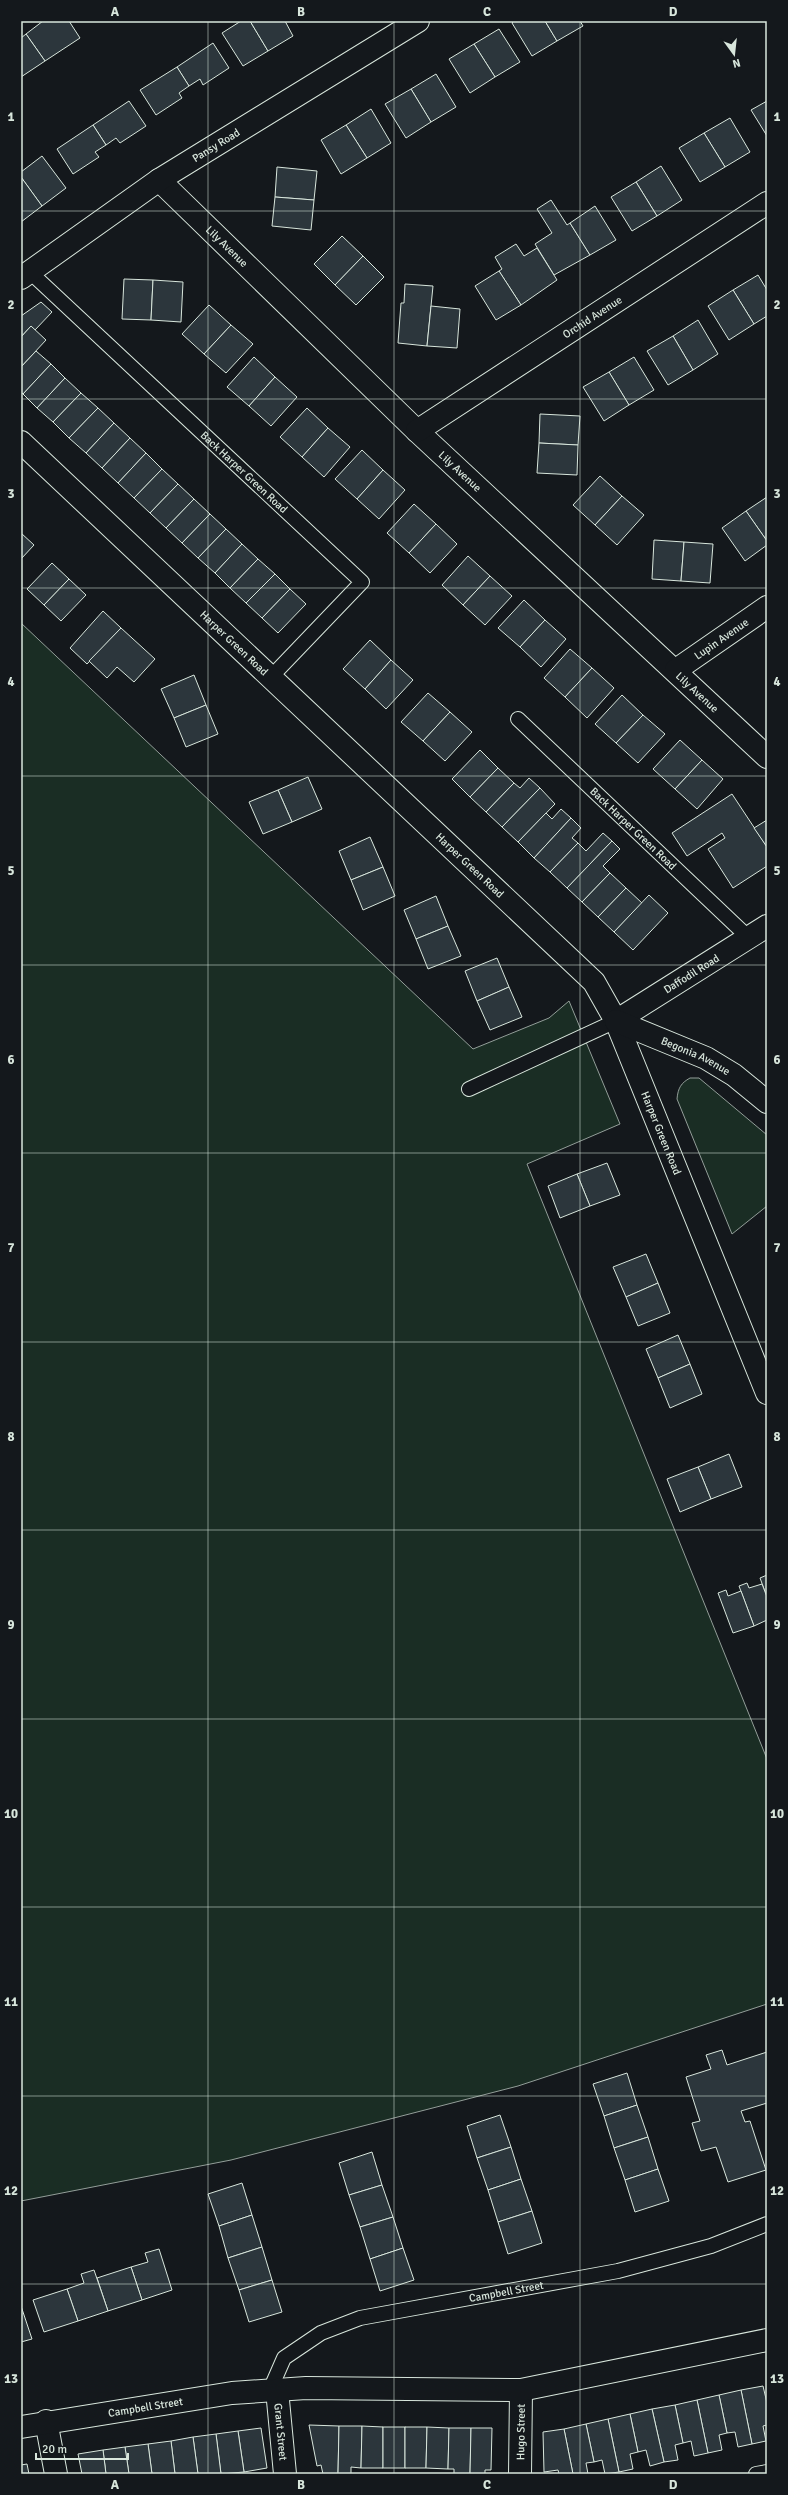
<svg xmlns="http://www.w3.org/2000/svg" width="788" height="2495" viewBox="0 0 788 2495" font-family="Signika,sans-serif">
<rect width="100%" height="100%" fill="#14181c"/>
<g fill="#1a2d24" stroke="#939e99">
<polygon points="21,623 473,1049 549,1018 569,1001 620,1124 527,1164 767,1759 767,2004 518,2086 231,2160 21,2201"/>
<path d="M690,1078H699L767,1135V1206L732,1234L677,1099C678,1088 681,1083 690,1078Z"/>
</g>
<g fill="#2c363c" stroke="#d8e6dc">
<polygon points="43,21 69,21 80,38 45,61 26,34"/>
<polygon points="241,21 250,21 268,51 243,66 222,33"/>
<polygon points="250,21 285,21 293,36 268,51"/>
<polygon points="514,21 545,21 557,41 532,56 512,23"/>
<polygon points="545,21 580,21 583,26 557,41"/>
<polygon points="499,29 520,62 495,77 474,44"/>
<polygon points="26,34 45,61 21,77 21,38"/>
<polygon points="213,43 229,68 203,85 200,79 189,86 177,67"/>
<polygon points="474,44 495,77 470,93 449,59"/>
<polygon points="177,67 189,86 179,93 182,98 156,115 140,90"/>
<polygon points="436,74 456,107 431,122 411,89"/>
<polygon points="411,89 431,122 406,138 385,104"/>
<polygon points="129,101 146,126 120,143 116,138 106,145 93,125"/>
<polygon points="767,101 767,136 751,110"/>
<polygon points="371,109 391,143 367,158 346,125"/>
<polygon points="730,118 750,152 725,167 704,133"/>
<polygon points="93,125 106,145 95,152 99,157 73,174 57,149"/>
<polygon points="346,125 367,158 341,174 321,140"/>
<polygon points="704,133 725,167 700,182 679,148"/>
<polygon points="42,156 66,188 42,206 21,177 21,172"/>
<polygon points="661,166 682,200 657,216 636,182"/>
<polygon points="277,167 317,171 314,200 275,197"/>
<polygon points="21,177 42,206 21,222"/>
<polygon points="636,182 657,216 632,231 611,197"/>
<polygon points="275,197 314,200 311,230 272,226"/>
<polygon points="551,200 567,225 570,223 590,255 554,275 535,244 552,233 537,209"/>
<polygon points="595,206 616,240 590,255 570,223"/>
<polygon points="342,236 363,256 335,285 314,264"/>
<polygon points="516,244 524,256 537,248 557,280 521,305 499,271 502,269 495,257"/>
<polygon points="363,256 384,277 356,305 335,285"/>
<polygon points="499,271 521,305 496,320 475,286"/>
<polygon points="758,275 767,290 767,316 754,324 733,290"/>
<polygon points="124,279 153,280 151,320 122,319"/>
<polygon points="153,280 183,282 181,322 151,320"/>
<polygon points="405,284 433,286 427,346 398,343 401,303 404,303"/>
<polygon points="733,290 754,324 729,340 708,306"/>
<polygon points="41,302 52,312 35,330 31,326 21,337 21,316"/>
<polygon points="209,305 231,325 204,354 182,334"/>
<polygon points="431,306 460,309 457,348 427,346"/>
<polygon points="698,320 718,354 693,370 673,336"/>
<polygon points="231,325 253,344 226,373 204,354"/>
<polygon points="31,326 46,340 21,367 21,337"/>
<polygon points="673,336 693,370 668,385 647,351"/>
<polygon points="36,351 51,364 23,394 21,392 21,367"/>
<polygon points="254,357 275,377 249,406 227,387"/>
<polygon points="634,357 654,390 629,405 609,372"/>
<polygon points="51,364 65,378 37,408 23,394"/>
<polygon points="609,372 629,405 604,421 583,387"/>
<polygon points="275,377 297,397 271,426 249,406"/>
<polygon points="65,378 81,393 53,422 37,408"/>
<polygon points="81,393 98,408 69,438 53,422"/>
<polygon points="98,408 114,423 86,453 69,438"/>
<polygon points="307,408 328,428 302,457 280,437"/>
<polygon points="540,414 580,416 578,445 539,443"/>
<polygon points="114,423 130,438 102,468 86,453"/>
<polygon points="328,428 350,447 324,477 302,457"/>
<polygon points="130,438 146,453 118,483 102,468"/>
<polygon points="539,443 578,445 577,475 537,473"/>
<polygon points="362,450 383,470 357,499 335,479"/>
<polygon points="146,453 162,469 134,498 118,483"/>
<polygon points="162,469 178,484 150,513 134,498"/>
<polygon points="383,470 405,490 379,519 357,499"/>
<polygon points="600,476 622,496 595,525 573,505"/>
<polygon points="178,484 194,499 166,528 150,513"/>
<polygon points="622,496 644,515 617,545 595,525"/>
<polygon points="767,497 767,541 746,511"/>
<polygon points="194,499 210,514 182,543 166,528"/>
<polygon points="414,504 436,524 409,553 387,533"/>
<polygon points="746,511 767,541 767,545 745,561 722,528"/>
<polygon points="210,514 226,529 198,558 182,543"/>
<polygon points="436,524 457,544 430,573 409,553"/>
<polygon points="226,529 242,544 215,573 198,558"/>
<polygon points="21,533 34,545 21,559"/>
<polygon points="654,540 684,542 681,581 652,579"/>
<polygon points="684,542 713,544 710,583 681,581"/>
<polygon points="242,544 258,559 230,588 215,573"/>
<polygon points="468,556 490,576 463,605 442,585"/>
<polygon points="258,559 275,574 246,603 230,588"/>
<polygon points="52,563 69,579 44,605 27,589"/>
<polygon points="275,574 290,589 262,618 246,603"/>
<polygon points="490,576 512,596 485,625 463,605"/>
<polygon points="69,579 86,595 61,621 44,605"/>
<polygon points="290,589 306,604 278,633 262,618"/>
<polygon points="524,600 545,620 520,647 498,628"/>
<polygon points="103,611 121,628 87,664 70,648"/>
<polygon points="545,620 566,639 541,667 520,647"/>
<polygon points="121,628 155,659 134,682 117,667 107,678 89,661"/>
<polygon points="370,640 391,660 365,689 343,669"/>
<polygon points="570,649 592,668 565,697 544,678"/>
<polygon points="391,660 413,680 386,709 365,689"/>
<polygon points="592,668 614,688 587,718 565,697"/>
<polygon points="194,675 206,705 174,718 161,689"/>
<polygon points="428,693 450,712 423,741 401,722"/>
<polygon points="622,695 643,715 616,743 595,724"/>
<polygon points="206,705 218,734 186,747 174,718"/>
<polygon points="450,712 472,732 445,761 423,741"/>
<polygon points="643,715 665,734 638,763 616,743"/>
<polygon points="680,740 702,760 675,789 653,769"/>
<polygon points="480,750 498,768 470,797 452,779"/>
<polygon points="702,760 723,779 697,809 675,789"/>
<polygon points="498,768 514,783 486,812 470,797"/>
<polygon points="308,777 322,809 292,822 278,790"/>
<polygon points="529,778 540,788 502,827 486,812 514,783 520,788"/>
<polygon points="540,788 555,804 518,842 502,827"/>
<polygon points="278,790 292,822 263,834 249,802"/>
<polygon points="732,794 767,847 767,866 733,888 708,849 725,838 722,833 687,856 672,833"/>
<polygon points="561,809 571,818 534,858 518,842 546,813 552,819"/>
<polygon points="571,818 581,828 572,838 578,843 550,872 534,858"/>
<polygon points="767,820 767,847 754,828"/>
<polygon points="603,833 612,841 567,888 550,872 578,843 586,851"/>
<polygon points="370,837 383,867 351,880 339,851"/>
<polygon points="612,841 620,849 603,866 610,873 582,902 567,888"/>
<polygon points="383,867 395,896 363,910 351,880"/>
<polygon points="610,873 626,888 598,917 582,902"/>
<polygon points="626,888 642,903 614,932 598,917"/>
<polygon points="649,895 668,913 633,950 614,932"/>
<polygon points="436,896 448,926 416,939 404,910"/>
<polygon points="448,926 461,956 428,969 416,939"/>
<polygon points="497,958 509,987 477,1001 465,971"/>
<polygon points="509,987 522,1017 490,1030 477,1001"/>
<polygon points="607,1163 620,1195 590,1206 577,1174"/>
<polygon points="577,1174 590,1206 560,1218 548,1186"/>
<polygon points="646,1254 658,1283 626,1297 613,1267"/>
<polygon points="658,1283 670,1313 638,1326 626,1297"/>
<polygon points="678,1335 690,1364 658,1378 646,1349"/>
<polygon points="690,1364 702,1394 670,1408 658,1378"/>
<polygon points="729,1454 742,1487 711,1499 698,1467"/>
<polygon points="698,1467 711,1499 680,1512 667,1479"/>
<polygon points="767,1575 767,1597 760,1578"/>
<polygon points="747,1583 749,1588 762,1584 767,1597 767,1620 754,1626 739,1586"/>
<polygon points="726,1590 728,1596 741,1591 754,1626 733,1633 718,1593"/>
<polygon points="722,2050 727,2065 767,2052 767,2103 741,2111 745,2122 750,2121 766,2170 728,2182 716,2147 701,2151 692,2123 700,2121 686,2077 711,2069 706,2055"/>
<polygon points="627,2073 637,2105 604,2116 593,2084"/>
<polygon points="637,2105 648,2137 614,2148 604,2116"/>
<polygon points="500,2115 511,2147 477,2158 467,2126"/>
<polygon points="648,2137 658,2169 625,2180 614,2148"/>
<polygon points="511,2147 521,2179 488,2190 477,2158"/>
<polygon points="372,2152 382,2185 349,2195 339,2163"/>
<polygon points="658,2169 669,2201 635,2212 625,2180"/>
<polygon points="521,2179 532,2211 498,2222 488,2190"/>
<polygon points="242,2183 252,2215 219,2226 208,2194"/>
<polygon points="382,2185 393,2217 360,2227 349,2195"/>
<polygon points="532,2211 542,2243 508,2254 498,2222"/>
<polygon points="252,2215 262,2247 228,2258 219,2226"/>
<polygon points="393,2217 403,2248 370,2259 360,2227"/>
<polygon points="262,2247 272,2280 239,2290 228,2258"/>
<polygon points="403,2248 414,2280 380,2291 370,2259"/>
<polygon points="159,2249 172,2290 142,2300 131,2267 148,2262 145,2253"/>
<polygon points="131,2267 142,2300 108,2311 97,2278"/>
<polygon points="94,2270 108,2311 78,2321 67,2289 84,2283 81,2274"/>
<polygon points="272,2280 282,2312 249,2322 239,2290"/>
<polygon points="67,2289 78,2321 44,2332 33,2300"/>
<polygon points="21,2306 32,2339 21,2342"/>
<polygon points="763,2386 767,2403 767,2425 763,2426 766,2441 752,2444 741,2390"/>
<polygon points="741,2390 752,2444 738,2447 735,2432 727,2433 719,2395"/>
<polygon points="719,2395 727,2433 719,2435 722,2450 708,2453 697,2400"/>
<polygon points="697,2400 708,2453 694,2456 691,2441 683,2443 675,2405"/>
<polygon points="675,2405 683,2443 675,2445 678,2460 664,2462 652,2409"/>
<polygon points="652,2409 664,2462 650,2466 646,2450 638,2452 630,2414"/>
<polygon points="630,2414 638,2452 630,2454 633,2469 619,2472 608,2419"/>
<polygon points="608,2419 619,2472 605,2474 602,2460 594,2462 586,2424"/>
<polygon points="586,2424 594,2462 586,2463 588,2474 573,2474 564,2429"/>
<polygon points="309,2425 339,2426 338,2474 323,2474 321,2465 317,2466"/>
<polygon points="339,2426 362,2426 361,2468 351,2467 351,2474 338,2474"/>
<polygon points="362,2426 383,2427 383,2468 361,2468"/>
<rect x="383" y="2427" width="22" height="41"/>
<polygon points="405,2427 427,2427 426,2468 405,2468"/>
<polygon points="427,2427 449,2428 448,2469 426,2468"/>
<polygon points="261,2428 267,2468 244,2472 238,2431"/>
<polygon points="449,2428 471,2428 470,2474 454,2474 454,2469 448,2469"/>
<polygon points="471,2428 492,2428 491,2470 485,2470 485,2474 470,2474"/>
<polygon points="564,2429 573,2474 559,2474 558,2470 544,2472 543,2432"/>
<polygon points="238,2431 244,2472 221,2474 216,2434"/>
<polygon points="216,2434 221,2474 198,2474 193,2437"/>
<polygon points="193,2437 198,2474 175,2474 171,2441"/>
<polygon points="171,2441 175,2474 152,2474 148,2444"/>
<polygon points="148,2444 152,2474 129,2474 125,2447"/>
<polygon points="125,2447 129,2474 106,2474 103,2450"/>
<polygon points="103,2450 106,2474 82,2474 78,2454"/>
<polygon points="27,2464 29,2474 21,2474 21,2465"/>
</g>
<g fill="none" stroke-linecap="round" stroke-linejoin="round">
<defs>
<g id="lane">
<path id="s1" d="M30,272L362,582L271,677"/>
<path id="s2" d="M518,719L749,938"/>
<polyline points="469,1089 616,1021"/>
<path id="s3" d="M270,2390L284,2358L321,2333L360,2318L618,2271L711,2246L767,2224"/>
<polyline points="756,2474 767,2472"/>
</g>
<g id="street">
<path id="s4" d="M159,180L417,431L767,757"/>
<path id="s5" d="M21,278L159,180L418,21"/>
<path id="s6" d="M417,431L767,203"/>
<path id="s7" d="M21,442L594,982L616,1021L767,1393"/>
<path id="s8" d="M676,670L767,607"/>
<path id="s9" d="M616,1021L767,926"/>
<path id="s10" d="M616,1021L706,1058L734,1075L767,1102"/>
<path id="s11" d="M277,2390L285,2474"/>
<polyline points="46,2421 56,2474"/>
<path id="s12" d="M520,2474L521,2390"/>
</g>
<g id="secondary">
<path id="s13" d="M21,2427L232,2393L306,2388L521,2390L767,2340"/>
</g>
</defs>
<use href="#lane" stroke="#d8e6dc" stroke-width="16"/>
<use href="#street" stroke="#d8e6dc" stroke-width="24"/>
<use href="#secondary" stroke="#d8e6dc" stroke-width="24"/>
<use href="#lane" stroke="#14181c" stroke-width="14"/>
<use href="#street" stroke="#14181c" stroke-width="22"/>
<use href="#secondary" stroke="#14181c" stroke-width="22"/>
</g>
<path fill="none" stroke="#d8e6dc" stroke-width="1" stroke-opacity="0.55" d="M208,21V2474M394,21V2474M580,21V2474M21,211H767M21,399H767M21,588H767M21,776H767M21,965H767M21,1153H767M21,1342H767M21,1530H767M21,1719H767M21,1907H767M21,2096H767M21,2284H767"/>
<g text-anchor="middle" stroke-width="3" stroke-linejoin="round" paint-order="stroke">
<g font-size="11" fill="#d8e6dc" stroke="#14181c">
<text dy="4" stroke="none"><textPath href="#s5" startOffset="236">Pansy Road</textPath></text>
<text dy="4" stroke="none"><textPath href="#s4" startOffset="95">Lily Avenue</textPath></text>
<text dy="4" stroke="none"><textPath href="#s6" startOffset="209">Orchid Avenue</textPath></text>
<text dy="4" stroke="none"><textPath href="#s4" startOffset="419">Lily Avenue</textPath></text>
<text dy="4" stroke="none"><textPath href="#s1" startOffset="293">Back Harper Green Road</textPath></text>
<text dy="4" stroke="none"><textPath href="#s8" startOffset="55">Lupin Avenue</textPath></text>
<text dy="4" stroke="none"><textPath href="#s7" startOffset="293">Harper Green Road</textPath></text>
<text dy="4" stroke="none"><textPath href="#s4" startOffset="743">Lily Avenue</textPath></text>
<text dy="4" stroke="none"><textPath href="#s2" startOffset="159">Back Harper Green Road</textPath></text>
<text dy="4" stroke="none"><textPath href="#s7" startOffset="617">Harper Green Road</textPath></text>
<text dy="4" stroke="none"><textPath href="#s9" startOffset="89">Daffodil Road</textPath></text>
<text dy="4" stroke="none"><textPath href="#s10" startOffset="87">Begonia Avenue</textPath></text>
<text dy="4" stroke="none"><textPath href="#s7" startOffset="953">Harper Green Road</textPath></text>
<text dy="4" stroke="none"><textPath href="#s3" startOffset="270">Campbell Street</textPath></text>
<text dy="4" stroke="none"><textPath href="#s13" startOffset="126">Campbell Street</textPath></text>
<text dy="4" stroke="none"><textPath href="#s11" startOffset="42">Grant Street</textPath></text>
<text dy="4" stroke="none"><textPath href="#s12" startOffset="42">Hugo Street</textPath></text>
</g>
</g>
<rect width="788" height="2495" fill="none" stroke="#14181c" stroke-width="44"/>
<g transform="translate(734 54) rotate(165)" stroke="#14181c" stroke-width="3" paint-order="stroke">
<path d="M0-3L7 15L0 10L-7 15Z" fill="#d8e6dc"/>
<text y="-6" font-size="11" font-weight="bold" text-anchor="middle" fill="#d8e6dc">N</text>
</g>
<path d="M36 2453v6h92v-6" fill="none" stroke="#d8e6dc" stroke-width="2"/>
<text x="42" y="2453" font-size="12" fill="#d8e6dc" stroke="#14181c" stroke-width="3" paint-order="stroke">20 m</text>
<rect x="22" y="22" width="744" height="2451" fill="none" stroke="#d8e6dc" stroke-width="1.5"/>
<g font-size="13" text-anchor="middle" font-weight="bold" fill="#d8e6dc">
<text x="115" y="16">A</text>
<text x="301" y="16">B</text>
<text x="487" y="16">C</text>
<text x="673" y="16">D</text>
<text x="11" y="121">1</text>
<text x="777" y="121">1</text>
<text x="11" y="309">2</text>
<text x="777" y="309">2</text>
<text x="11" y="498">3</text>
<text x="777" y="498">3</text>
<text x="11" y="686">4</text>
<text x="777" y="686">4</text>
<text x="11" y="875">5</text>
<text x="777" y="875">5</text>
<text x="11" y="1064">6</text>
<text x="777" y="1064">6</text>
<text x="11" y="1252">7</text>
<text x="777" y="1252">7</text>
<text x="11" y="1441">8</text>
<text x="777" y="1441">8</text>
<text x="11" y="1629">9</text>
<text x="777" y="1629">9</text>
<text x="11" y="1818">10</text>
<text x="777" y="1818">10</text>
<text x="11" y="2006">11</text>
<text x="777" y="2006">11</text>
<text x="11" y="2195">12</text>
<text x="777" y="2195">12</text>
<text x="11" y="2383">13</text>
<text x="777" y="2383">13</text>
<text x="115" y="2489">A</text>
<text x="301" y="2489">B</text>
<text x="487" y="2489">C</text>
<text x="673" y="2489">D</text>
</g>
</svg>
